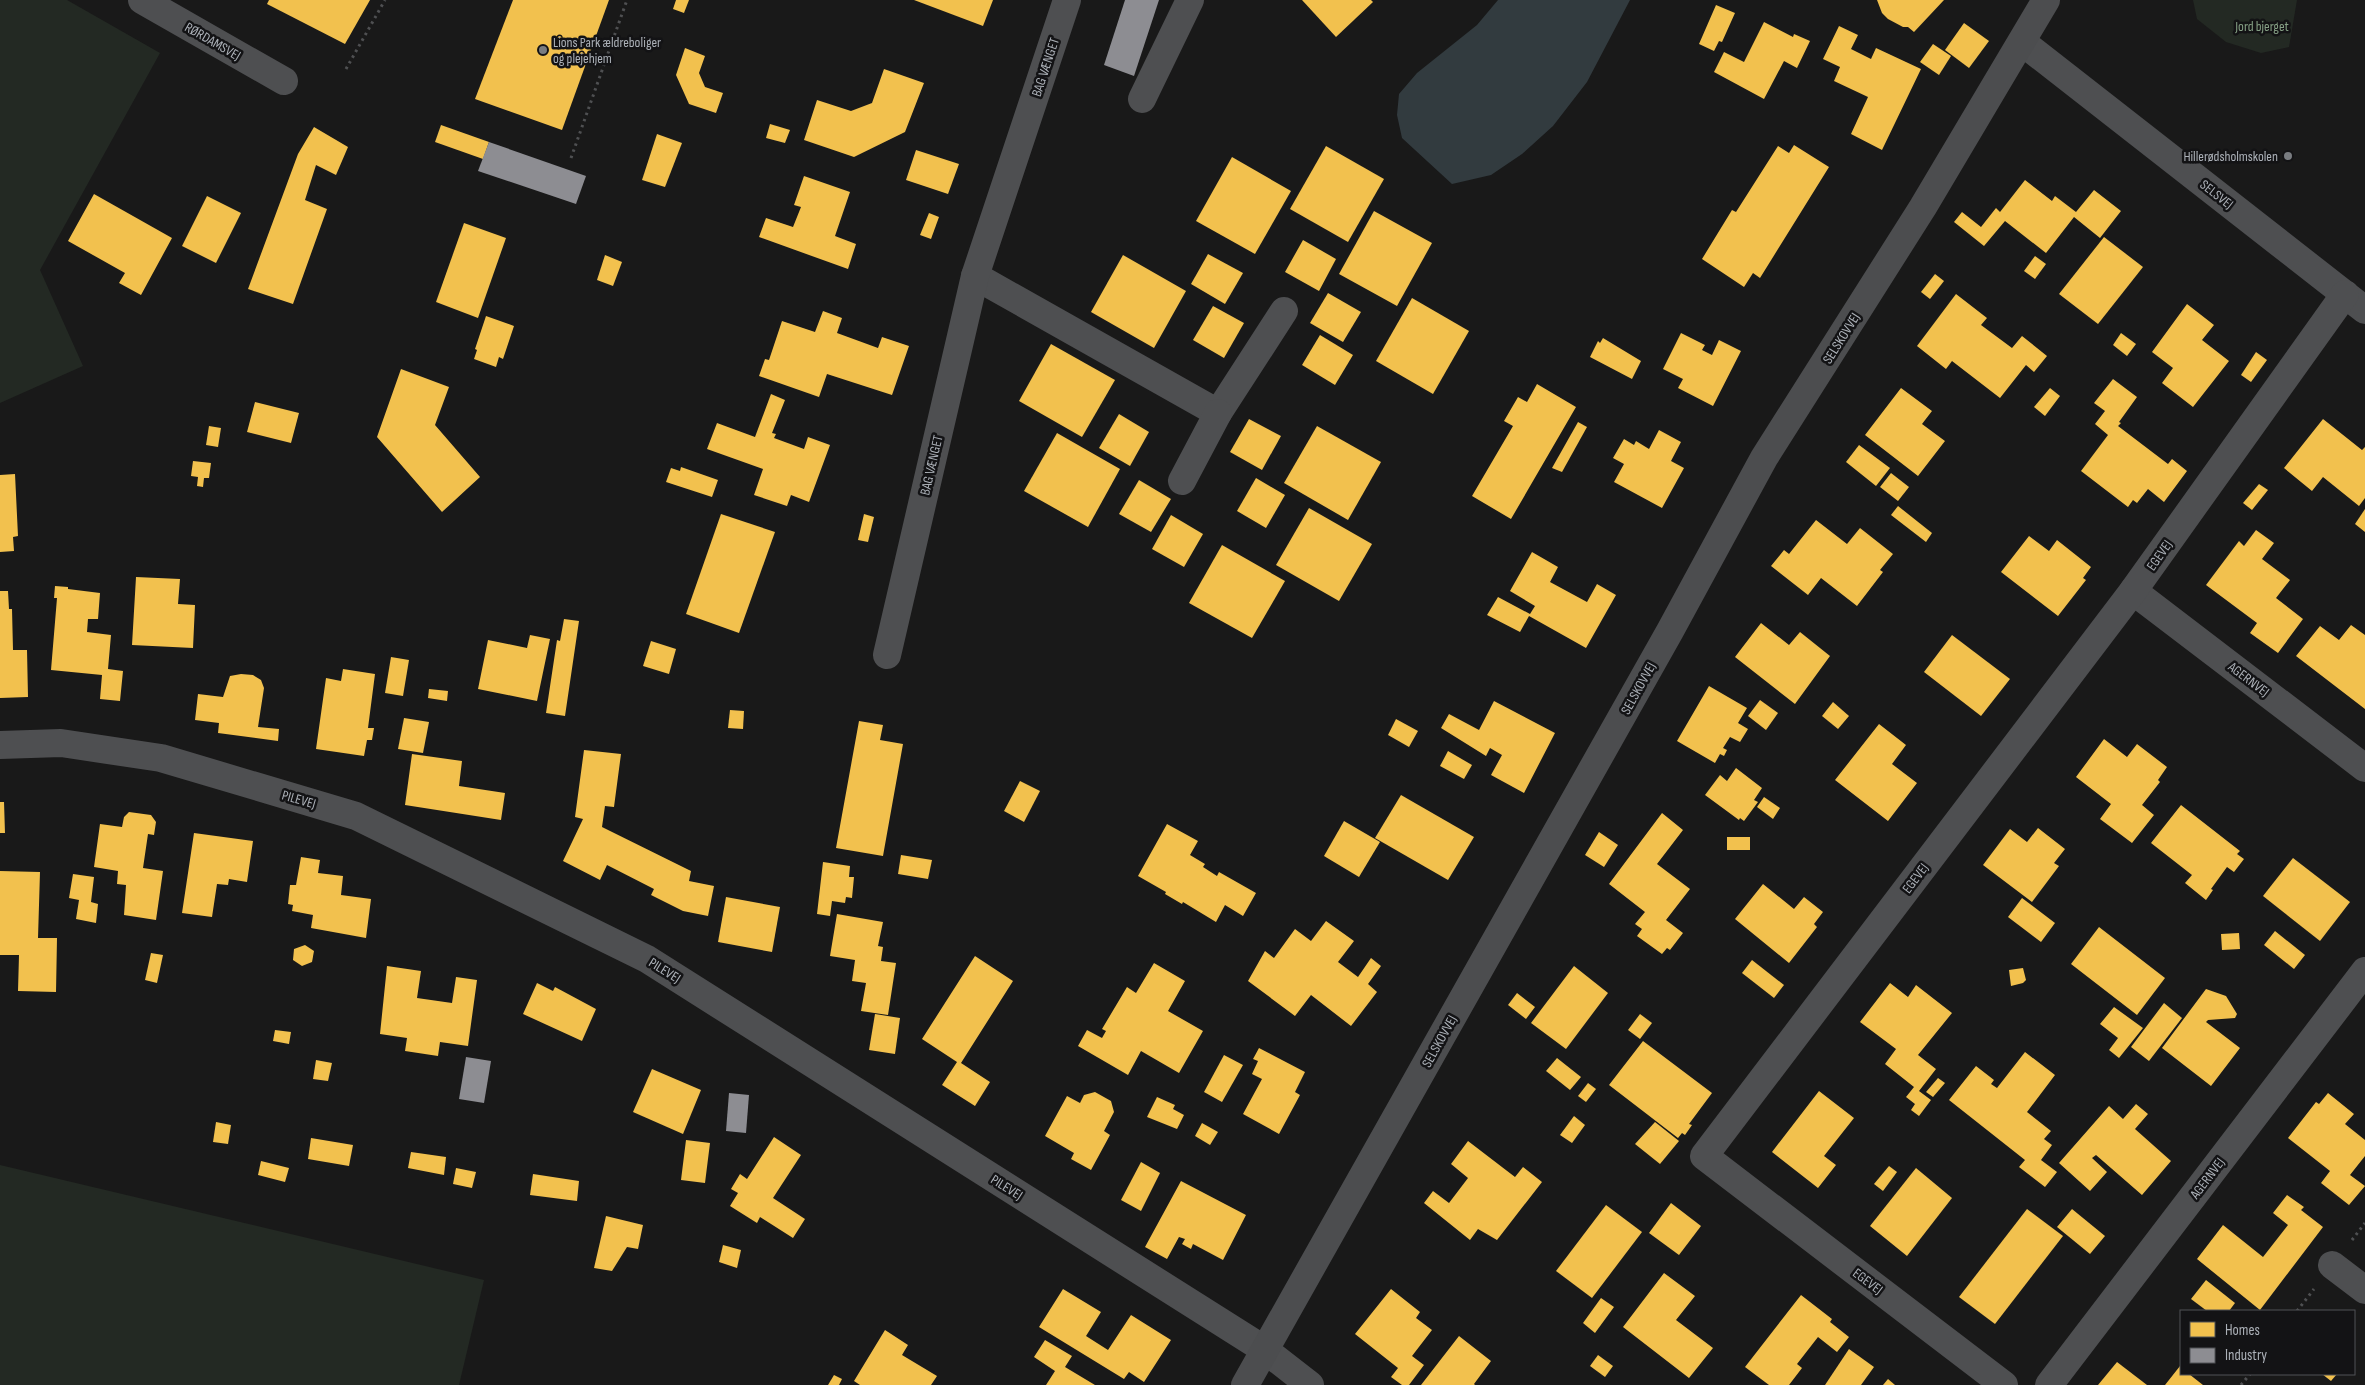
<svg xmlns="http://www.w3.org/2000/svg" width="2365" height="1385" viewBox="0 0 2365 1385" font-family="'Sofia Sans Condensed',sans-serif">
<rect width="100%" height="100%" fill="#191919"/>
<g fill="#232923">
<polygon points="0,0 67,0 160,53 40,270 83,366 0,403"/>
<polygon points="2193,0 2297,0 2289,47 2261,53 2226,42 2197,19"/>
<polygon points="0,1165 484,1280 459,1385 0,1385"/>
</g>
<polygon fill="#323b3f" points="1498,0 1630,0 1587,82 1553,126 1522,154 1491,175 1452,184 1402,138 1397,115 1399,94 1417,73 1477,25"/>
<g fill="#f2c14e">
<polygon points="269,0 370,0 345,44 267,4"/>
<polygon points="513,0 609,0 562,130 475,99"/>
<polygon points="676,0 689,0 684,13 673,9"/>
<polygon points="914,0 993,0 983,26"/>
<polygon points="1302,0 1371,0 1373,2 1336,37"/>
<polygon points="1877,0 1944,0 1914,32 1908,27 1903,27 1888,19 1882,13"/>
<polygon points="1716,5 1735,13 1722,42 1719,41 1714,51 1699,44"/>
<polygon points="1764,22 1793,37 1794,34 1810,41 1797,68 1784,61 1764,99 1714,72 1724,52 1744,62"/>
<polygon points="1964,23 1989,41 1969,68 1945,50"/>
<polygon points="1839,26 1858,35 1851,49 1871,59 1876,48 1921,69 1882,150 1851,134 1868,97 1834,81 1840,67 1823,59"/>
<polygon points="1933,44 1951,56 1939,75 1920,62"/>
<polygon points="685,48 705,56 699,73 705,87 723,93 716,113 689,104 676,75"/>
<polygon points="884,69 924,83 905,132 854,157 804,140 817,100 851,111 872,103"/>
<polygon points="770,124 790,130 785,143 766,138"/>
<polygon points="441,125 489,142 483,159 435,142"/>
<polygon points="314,127 348,147 336,175 316,165 305,200 327,209 293,304 248,289 298,154"/>
<polygon points="657,134 682,143 665,187 642,180"/>
<polygon points="1794,145 1829,167 1760,278 1753,273 1744,287 1702,259 1732,210 1736,212 1778,146 1789,153"/>
<polygon points="1326,146 1384,179 1348,242 1290,209"/>
<polygon points="916,150 959,164 948,194 906,180"/>
<polygon points="1232,157 1291,191 1255,254 1196,221"/>
<polygon points="804,176 850,192 835,236 856,244 848,269 759,237 766,218 793,227 801,207 794,205"/>
<polygon points="2025,180 2052,201 2055,196 2076,212 2094,190 2121,211 2100,238 2074,217 2046,253 2005,221 1984,246 1954,222 1962,212 1981,227 1996,208 2000,212"/>
<polygon points="94,194 172,238 141,295 119,283 125,273 68,241"/>
<polygon points="207,196 241,213 216,263 182,246"/>
<polygon points="1374,211 1432,243 1397,306 1339,274"/>
<polygon points="929,213 939,217 931,239 920,235"/>
<polygon points="464,223 506,238 478,318 436,302"/>
<polygon points="2104,237 2143,267 2098,324 2059,294"/>
<polygon points="1303,240 1336,259 1319,291 1285,272"/>
<polygon points="1208,254 1243,273 1225,304 1191,284"/>
<polygon points="605,255 622,262 613,286 597,280"/>
<polygon points="1123,255 1186,291 1154,348 1091,312"/>
<polygon points="2035,256 2046,264 2035,279 2024,271"/>
<polygon points="1935,274 1944,281 1930,299 1921,292"/>
<polygon points="1328,293 1361,312 1343,342 1310,323"/>
<polygon points="1956,294 1987,318 1981,325 2012,348 2022,336 2047,356 2034,372 2026,365 2000,398 1952,361 1946,369 1917,346"/>
<polygon points="1412,298 1469,331 1433,394 1376,361"/>
<polygon points="2187,304 2214,325 2202,340 2229,361 2193,407 2162,383 2173,368 2152,352"/>
<polygon points="1213,306 1244,323 1224,358 1193,340"/>
<polygon points="823,311 842,318 837,333 878,348 882,337 909,346 892,395 827,374 819,397 759,376 765,359 769,360 782,321 815,332"/>
<polygon points="486,316 514,326 503,359 499,357 496,367 474,359 477,350 475,349"/>
<polygon points="1681,333 1705,345 1702,350 1712,355 1719,340 1741,351 1713,406 1678,388 1683,379 1663,369"/>
<polygon points="2121,333 2136,344 2127,356 2113,345"/>
<polygon points="1320,335 1353,355 1335,385 1302,365"/>
<polygon points="1603,338 1641,361 1632,379 1590,357 1598,341 1600,343"/>
<polygon points="1051,344 1115,380 1082,437 1019,401"/>
<polygon points="2256,352 2267,360 2251,382 2241,375"/>
<polygon points="401,369 449,387 435,425 480,477 442,512 377,437"/>
<polygon points="2113,379 2137,397 2119,422 2121,423 2118,426 2168,464 2172,459 2187,471 2164,502 2148,489 2137,503 2133,500 2128,507 2081,471 2108,435 2095,424 2105,411 2094,403"/>
<polygon points="1537,384 1576,407 1511,519 1472,496 1513,426 1504,421 1518,397 1527,402"/>
<polygon points="1901,388 1932,411 1922,424 1945,441 1918,476 1865,435"/>
<polygon points="2050,388 2060,396 2045,416 2034,407"/>
<polygon points="771,394 785,400 772,433 776,434 774,438 804,449 808,437 830,445 809,502 791,495 787,506 754,495 763,469 707,449 717,423 755,437"/>
<polygon points="255,402 299,413 291,443 247,432"/>
<polygon points="1119,414 1149,432 1130,466 1099,448"/>
<polygon points="1249,419 1281,436 1262,470 1230,452"/>
<polygon points="2323,419 2362,450 2365,447 2365,498 2359,506 2323,477 2312,491 2284,468"/>
<polygon points="1578,422 1587,427 1562,472 1552,468"/>
<polygon points="209,426 221,428 218,447 206,445"/>
<polygon points="1317,426 1381,462 1348,520 1284,483"/>
<polygon points="1659,430 1681,442 1671,461 1684,468 1662,508 1614,482 1624,464 1613,458 1624,439 1634,445 1636,441 1649,449"/>
<polygon points="1057,433 1120,469 1088,527 1024,491"/>
<polygon points="1859,445 1890,468 1876,486 1846,462"/>
<polygon points="193,461 211,463 209,478 204,478 203,487 197,486 198,477 191,476"/>
<polygon points="681,467 718,480 712,497 666,482 671,468 680,471"/>
<polygon points="1891,473 1909,487 1898,501 1880,487"/>
<polygon points="15,474 18,536 13,537 14,551 0,552 0,475"/>
<polygon points="1256,478 1285,495 1266,528 1237,511"/>
<polygon points="1139,480 1171,499 1151,532 1119,514"/>
<polygon points="2259,484 2268,490 2252,510 2243,503"/>
<polygon points="1898,506 1932,533 1926,542 1891,515"/>
<polygon points="1309,508 1372,544 1339,601 1276,565"/>
<polygon points="2365,509 2365,532 2355,524"/>
<polygon points="721,514 775,532 739,633 686,614"/>
<polygon points="864,514 874,517 868,542 858,540"/>
<polygon points="1171,515 1203,534 1184,567 1152,549"/>
<polygon points="1816,520 1847,544 1860,528 1893,554 1880,570 1883,572 1857,606 1821,578 1808,595 1771,566 1784,550 1789,554"/>
<polygon points="2256,530 2274,543 2262,559 2290,580 2276,598 2303,619 2278,653 2250,633 2257,623 2206,585 2239,541 2244,546"/>
<polygon points="2029,536 2049,551 2057,540 2091,567 2083,578 2086,580 2058,616 2001,572"/>
<polygon points="1222,545 1285,581 1252,638 1189,603"/>
<polygon points="1532,552 1558,567 1550,582 1587,602 1597,584 1616,595 1586,648 1529,616 1520,632 1487,615 1498,597 1530,614 1535,606 1510,591"/>
<polygon points="136,577 180,579 178,604 195,605 193,648 132,645"/>
<polygon points="55,586 68,587 68,589 100,593 98,619 88,619 87,632 111,635 108,669 123,671 120,701 100,699 102,675 51,670 57,598 54,598"/>
<polygon points="0,591 8,591 9,609 12,609 13,650 27,650 28,697 0,698"/>
<polygon points="564,619 579,621 565,716 546,713 557,640 560,641"/>
<polygon points="1761,623 1789,645 1800,632 1830,656 1795,704 1735,657"/>
<polygon points="2351,625 2365,635 2365,709 2296,656 2320,626 2339,640"/>
<polygon points="530,635 550,639 537,701 478,689 488,640 527,648"/>
<polygon points="1952,635 2010,679 1981,716 1924,672"/>
<polygon points="651,641 676,649 669,674 643,666"/>
<polygon points="391,657 409,660 403,696 385,693"/>
<polygon points="343,669 375,674 368,728 374,728 372,740 367,740 364,756 316,749 326,678 341,681"/>
<polygon points="241,674 253,675 261,680 264,688 258,727 279,729 278,741 218,733 219,723 195,720 198,694 223,697 230,676"/>
<polygon points="1709,686 1747,708 1738,723 1748,729 1740,742 1730,737 1723,748 1727,750 1724,756 1720,754 1715,763 1677,741"/>
<polygon points="429,689 448,691 447,701 428,698"/>
<polygon points="1760,700 1778,713 1766,730 1748,716"/>
<polygon points="1494,701 1555,733 1524,793 1491,775 1502,755 1490,748 1486,756 1441,728 1449,714 1479,730"/>
<polygon points="1833,702 1849,716 1838,729 1822,716"/>
<polygon points="730,710 744,711 743,729 728,728"/>
<polygon points="404,718 429,722 423,753 398,749"/>
<polygon points="1396,719 1418,731 1409,747 1388,735"/>
<polygon points="859,721 883,725 880,740 903,744 883,856 836,848"/>
<polygon points="1879,724 1906,745 1892,764 1917,783 1888,821 1835,780"/>
<polygon points="2104,739 2127,757 2137,744 2167,767 2158,780 2160,782 2142,805 2154,815 2132,843 2100,819 2111,804 2076,777"/>
<polygon points="584,750 621,754 614,807 605,806 602,827 691,871 689,881 714,886 708,916 683,911 651,895 654,889 607,865 600,880 563,861 583,819 575,817"/>
<polygon points="1448,751 1472,765 1464,779 1440,766"/>
<polygon points="412,754 462,761 459,786 505,793 501,820 405,805"/>
<polygon points="1736,768 1762,788 1754,800 1758,802 1744,821 1740,818 1739,820 1705,795 1720,775 1727,781"/>
<polygon points="1020,781 1040,791 1024,822 1004,811"/>
<polygon points="1401,795 1474,837 1448,880 1375,838"/>
<polygon points="1764,797 1780,808 1773,819 1757,807"/>
<polygon points="0,802 4,802 5,833 0,833"/>
<polygon points="2181,805 2240,851 2237,854 2244,859 2234,872 2227,867 2211,889 2213,890 2206,900 2185,883 2192,875 2151,843"/>
<polygon points="129,812 151,815 156,822 154,835 148,834 143,868 163,871 156,920 124,915 126,885 117,884 118,871 94,867 100,824 122,827 124,817"/>
<polygon points="1662,813 1683,830 1657,864 1690,889 1666,920 1683,933 1670,950 1667,948 1662,954 1637,936 1642,929 1635,924 1645,912 1609,884"/>
<polygon points="1344,821 1380,842 1359,877 1324,856"/>
<polygon points="1167,824 1198,841 1190,855 1205,864 1203,867 1217,876 1219,872 1256,893 1243,916 1225,905 1216,922 1183,902 1182,904 1165,894 1166,892 1138,876"/>
<polygon points="2038,828 2065,849 2054,863 2059,866 2032,902 1983,865 2010,829 2027,842"/>
<polygon points="1599,832 1618,845 1604,867 1585,855"/>
<polygon points="194,833 253,841 247,882 229,879 228,885 217,884 212,917 182,913"/>
<rect x="1727" y="837" width="23" height="13"/>
<polygon points="901,855 932,860 928,879 898,874"/>
<polygon points="301,857 320,860 318,873 343,876 341,895 371,899 366,938 311,928 313,915 292,911 293,905 288,904 290,885 296,885"/>
<polygon points="2293,858 2350,902 2320,941 2263,896"/>
<polygon points="823,862 850,866 849,877 854,877 852,898 846,897 845,903 832,901 830,916 817,914"/>
<polygon points="0,871 40,872 38,938 57,938 56,992 18,991 19,955 0,955"/>
<polygon points="73,874 94,877 91,902 98,904 96,923 76,919 79,900 69,898"/>
<polygon points="1763,884 1794,909 1804,897 1823,912 1814,924 1817,927 1789,963 1735,919"/>
<polygon points="726,897 780,907 772,952 718,942"/>
<polygon points="2022,898 2055,923 2041,942 2008,917"/>
<polygon points="837,914 883,922 878,946 883,947 881,961 896,963 888,1015 861,1011 866,983 852,981 855,960 830,956"/>
<polygon points="1326,921 1354,941 1338,962 1358,977 1371,958 1381,966 1368,984 1377,992 1351,1026 1311,995 1295,1016 1248,981 1265,951 1274,958 1295,929 1311,941"/>
<polygon points="2099,927 2165,978 2137,1015 2071,964"/>
<polygon points="2275,931 2305,955 2294,969 2264,945"/>
<polygon points="2239,933 2240,949 2222,950 2221,934"/>
<polygon points="305,945 314,951 312,962 302,966 293,960 294,949"/>
<polygon points="151,953 163,955 157,983 145,980"/>
<polygon points="975,956 1013,981 961,1063 990,1082 975,1106 942,1085 957,1062 922,1039"/>
<polygon points="1752,960 1784,985 1774,998 1742,973"/>
<polygon points="1154,963 1185,981 1168,1011 1203,1031 1179,1073 1141,1051 1128,1075 1078,1046 1087,1030 1102,1038 1106,1031 1102,1029 1127,987 1136,993"/>
<polygon points="387,966 421,971 417,998 452,1003 456,977 477,980 468,1046 440,1042 438,1056 405,1051 407,1038 380,1034"/>
<polygon points="1574,966 1608,993 1566,1049 1531,1023"/>
<polygon points="2023,968 2026,980 2023,983 2011,986 2009,970"/>
<polygon points="537,983 553,991 555,987 596,1009 582,1041 523,1014"/>
<polygon points="1890,983 1908,997 1916,985 1952,1013 1918,1055 1936,1069 1919,1091 1931,1100 1919,1116 1911,1110 1915,1104 1906,1097 1914,1087 1885,1064 1896,1049 1860,1022"/>
<polygon points="2206,989 2226,996 2237,1014 2235,1018 2208,1020 2206,1022 2240,1048 2211,1086 2162,1048"/>
<polygon points="1517,993 1535,1007 1526,1019 1508,1005"/>
<polygon points="2164,1003 2182,1018 2149,1061 2131,1047"/>
<polygon points="2114,1007 2143,1028 2119,1058 2109,1050 2118,1038 2100,1024"/>
<polygon points="875,1014 900,1018 895,1054 869,1050"/>
<polygon points="1640,1014 1652,1023 1640,1039 1628,1030"/>
<polygon points="275,1030 291,1032 289,1044 273,1041"/>
<polygon points="1643,1041 1712,1093 1689,1124 1692,1125 1685,1135 1682,1133 1678,1138 1609,1085"/>
<polygon points="1259,1048 1305,1072 1295,1092 1300,1095 1279,1134 1243,1114 1262,1079 1252,1074 1258,1061 1253,1059"/>
<polygon points="2025,1052 2055,1075 2027,1112 2051,1131 2044,1139 2052,1145 2041,1160 2057,1172 2045,1187 2019,1167 2025,1160 1949,1100 1976,1066 1994,1080 1991,1084 1997,1088"/>
<polygon points="1224,1055 1243,1065 1222,1102 1204,1092"/>
<polygon points="1557,1058 1581,1077 1570,1090 1546,1071"/>
<polygon points="316,1060 332,1063 328,1081 313,1079"/>
<polygon points="652,1069 701,1090 683,1134 633,1112"/>
<polygon points="1938,1078 1945,1083 1933,1097 1926,1092"/>
<polygon points="1588,1083 1596,1089 1586,1102 1578,1096"/>
<polygon points="1819,1091 1854,1118 1824,1156 1836,1165 1818,1188 1772,1152"/>
<polygon points="1095,1092 1111,1101 1114,1112 1104,1131 1110,1135 1091,1170 1071,1159 1074,1153 1045,1136 1067,1096 1080,1103 1084,1095"/>
<polygon points="2328,1093 2354,1114 2345,1124 2365,1140 2365,1156 2350,1175 2365,1186 2349,1205 2321,1183 2330,1171 2288,1138 2316,1102 2319,1104"/>
<polygon points="1157,1097 1175,1105 1173,1109 1184,1115 1177,1129 1147,1117"/>
<polygon points="2136,1104 2148,1114 2135,1129 2171,1161 2142,1195 2096,1155 2092,1158 2107,1172 2090,1191 2059,1163 2109,1106 2123,1119"/>
<polygon points="1574,1116 1585,1125 1572,1143 1560,1135"/>
<polygon points="216,1122 231,1125 228,1144 213,1142"/>
<polygon points="1655,1122 1679,1141 1660,1164 1635,1144"/>
<polygon points="1202,1123 1218,1132 1210,1145 1195,1136"/>
<polygon points="774,1137 801,1155 773,1198 805,1219 793,1238 760,1217 757,1223 730,1206 738,1193 731,1189 740,1174 747,1179"/>
<polygon points="311,1138 353,1145 349,1166 308,1159"/>
<polygon points="686,1140 710,1143 705,1183 681,1180"/>
<polygon points="1468,1141 1515,1177 1523,1167 1542,1182 1497,1240 1478,1229 1470,1240 1424,1203 1433,1191 1449,1203 1468,1178 1451,1164"/>
<polygon points="411,1152 446,1157 444,1175 408,1168"/>
<polygon points="261,1161 289,1168 285,1182 258,1175"/>
<polygon points="1141,1162 1160,1173 1141,1211 1121,1200"/>
<polygon points="1889,1166 1897,1172 1883,1191 1874,1184"/>
<polygon points="456,1168 476,1172 472,1188 453,1184"/>
<polygon points="1916,1168 1952,1198 1907,1256 1870,1226"/>
<polygon points="533,1174 579,1181 577,1201 530,1195"/>
<polygon points="1181,1181 1246,1215 1223,1260 1193,1244 1191,1249 1182,1244 1185,1239 1179,1237 1167,1259 1145,1247"/>
<polygon points="2287,1195 2304,1207 2301,1210 2323,1227 2260,1310 2197,1259 2223,1225 2263,1257 2288,1225 2273,1213"/>
<polygon points="1671,1203 1701,1226 1679,1255 1649,1233"/>
<polygon points="1606,1205 1642,1232 1592,1298 1556,1271"/>
<polygon points="2027,1209 2063,1236 1995,1324 1959,1297"/>
<polygon points="2072,1209 2105,1236 2090,1254 2057,1227"/>
<polygon points="606,1216 643,1225 638,1249 627,1247 612,1271 594,1268"/>
<polygon points="723,1245 741,1250 737,1268 719,1262"/>
<polygon points="1664,1273 1695,1296 1676,1320 1713,1348 1689,1378 1623,1327"/>
<polygon points="2206,1280 2235,1303 2229,1311 2207,1311 2191,1299"/>
<polygon points="1063,1289 1101,1312 1086,1336 1108,1350 1131,1315 1171,1340 1144,1382 1129,1372 1124,1379 1039,1327"/>
<polygon points="1391,1289 1420,1312 1416,1318 1432,1330 1412,1356 1424,1365 1409,1385 1402,1385 1391,1377 1398,1368 1355,1334"/>
<polygon points="1801,1295 1832,1319 1830,1322 1849,1337 1837,1352 1818,1337 1797,1364 1802,1368 1789,1385 1769,1385 1745,1367"/>
<polygon points="1601,1298 1614,1307 1595,1333 1583,1323"/>
<polygon points="885,1330 908,1345 902,1355 937,1376 931,1385 860,1385 854,1381"/>
<polygon points="1459,1336 1491,1361 1474,1384 1475,1385 1421,1385"/>
<polygon points="1045,1340 1072,1356 1065,1367 1095,1385 1046,1385 1055,1371 1034,1357"/>
<polygon points="1849,1349 1874,1367 1861,1385 1825,1385"/>
<polygon points="1598,1355 1613,1366 1605,1377 1590,1366"/>
<polygon points="2117,1362 2147,1385 2098,1385"/>
<polygon points="2180,1366 2181,1374 2189,1374 2203,1385 2165,1385"/>
<polygon points="2322,1374 2337,1374 2331,1381"/>
<polygon points="834,1375 842,1379 839,1385 828,1385"/>
<polygon points="1888,1379 1895,1385 1883,1385"/>
</g>
<g fill="#8d8d92">
<polygon points="1125,0 1159,0 1134,76 1104,65"/>
<polygon points="489,142 586,176 576,204 478,171"/>
<polygon points="466,1057 491,1061 484,1103 459,1099"/>
<polygon points="729,1093 749,1095 746,1133 726,1131"/>
</g>
<g fill="none" stroke-linecap="round" stroke-linejoin="round">
<g stroke="#4f5052" stroke-width="3" stroke-dasharray="2.5 4" stroke-linecap="butt">
<polyline points="346,69 385,0"/>
<polyline points="571,158 627,0"/>
<polyline points="2352,1240 2365,1223"/>
<polyline points="2297,1311 2314,1289"/>
<polyline points="2241,1385 2250,1374"/>
</g>
<g stroke="#4e4f51" stroke-width="28">
<polyline points="142,0 284,81"/>
<polyline points="2022,42 2365,310"/>
<polyline points="1142,99 1190,0"/>
<polyline points="975,276 1218,413 1284,311"/>
<polyline points="1182,481 1218,413"/>
<polyline points="2133,591 2365,768"/>
<polyline points="887,655 975,276 1067,0"/>
<polyline points="0,745 61,743 161,758 356,816 647,959 1265,1350 1310,1385"/>
<polyline points="2332,1265 2365,1290"/>
<polyline points="2004,1385 1704,1156 2133,591 2345,294"/>
<polyline points="2049,1385 2365,971"/>
</g>
<polyline stroke="#4c4d4f" stroke-width="28" points="1245,1385 1670,631 1764,458 1923,207 2046,0"/>
</g>
<g fill="#797c80" stroke="#131315" stroke-width="2">
<circle cx="543" cy="50" r="5"/>
<circle cx="2288" cy="156" r="5"/>
</g>
<g text-anchor="middle" stroke-width="5" stroke-linejoin="round" paint-order="stroke">
<g font-size="14" fill="#86a085" stroke="#131315">
<text x="2262" y="31">Jord bjerget</text>
</g>
<g font-size="14" fill="#acb1b8" stroke="#131315">
<text transform="translate(213 41) rotate(30)" y="5">RØRDAMSVEJ</text>
<text transform="translate(1045 67) rotate(-72)" y="5">BAG VÆNGET</text>
<text transform="translate(2217 194) rotate(38)" y="5">SELSVEJ</text>
<text transform="translate(1841 338) rotate(-58)" y="5">SELSKOVVEJ</text>
<text transform="translate(931 465) rotate(-77)" y="5">BAG VÆNGET</text>
<text transform="translate(2159 555) rotate(-55)" y="5">EGEVEJ</text>
<text transform="translate(2249 679) rotate(37)" y="5">AGERNVEJ</text>
<text transform="translate(1638 688) rotate(-61)" y="5">SELSKOVVEJ</text>
<text transform="translate(299 799) rotate(16)" y="5">PILEVEJ</text>
<text transform="translate(1915 878) rotate(-53)" y="5">EGEVEJ</text>
<text transform="translate(665 970) rotate(32)" y="5">PILEVEJ</text>
<text transform="translate(1439 1041) rotate(-61)" y="5">SELSKOVVEJ</text>
<text transform="translate(2207 1178) rotate(-53)" y="5">AGERNVEJ</text>
<text transform="translate(1007 1187) rotate(32)" y="5">PILEVEJ</text>
<text transform="translate(1868 1281) rotate(37)" y="5">EGEVEJ</text>
</g>
<g font-size="14" fill="#acb1b8" stroke="#131315" text-anchor="start">
<text x="553" y="47">Lions Park ældreboliger<tspan x="553" dy="16">og plejehjem</tspan></text>
<text x="2278" y="161" text-anchor="end">Hillerødsholmskolen</text>
</g>
</g>
<rect x="2180" y="1310" width="175" height="65" fill="#131315" stroke="#505256"/>
<rect x="2190" y="1322" width="25" height="15" fill="#f2c14e" stroke="#505256"/>
<text x="2225" y="1335" font-size="15" fill="#acb1b8">Homes</text>
<rect x="2190" y="1348" width="25" height="15" fill="#8d8d92" stroke="#505256"/>
<text x="2225" y="1360" font-size="15" fill="#acb1b8">Industry</text>
</svg>
